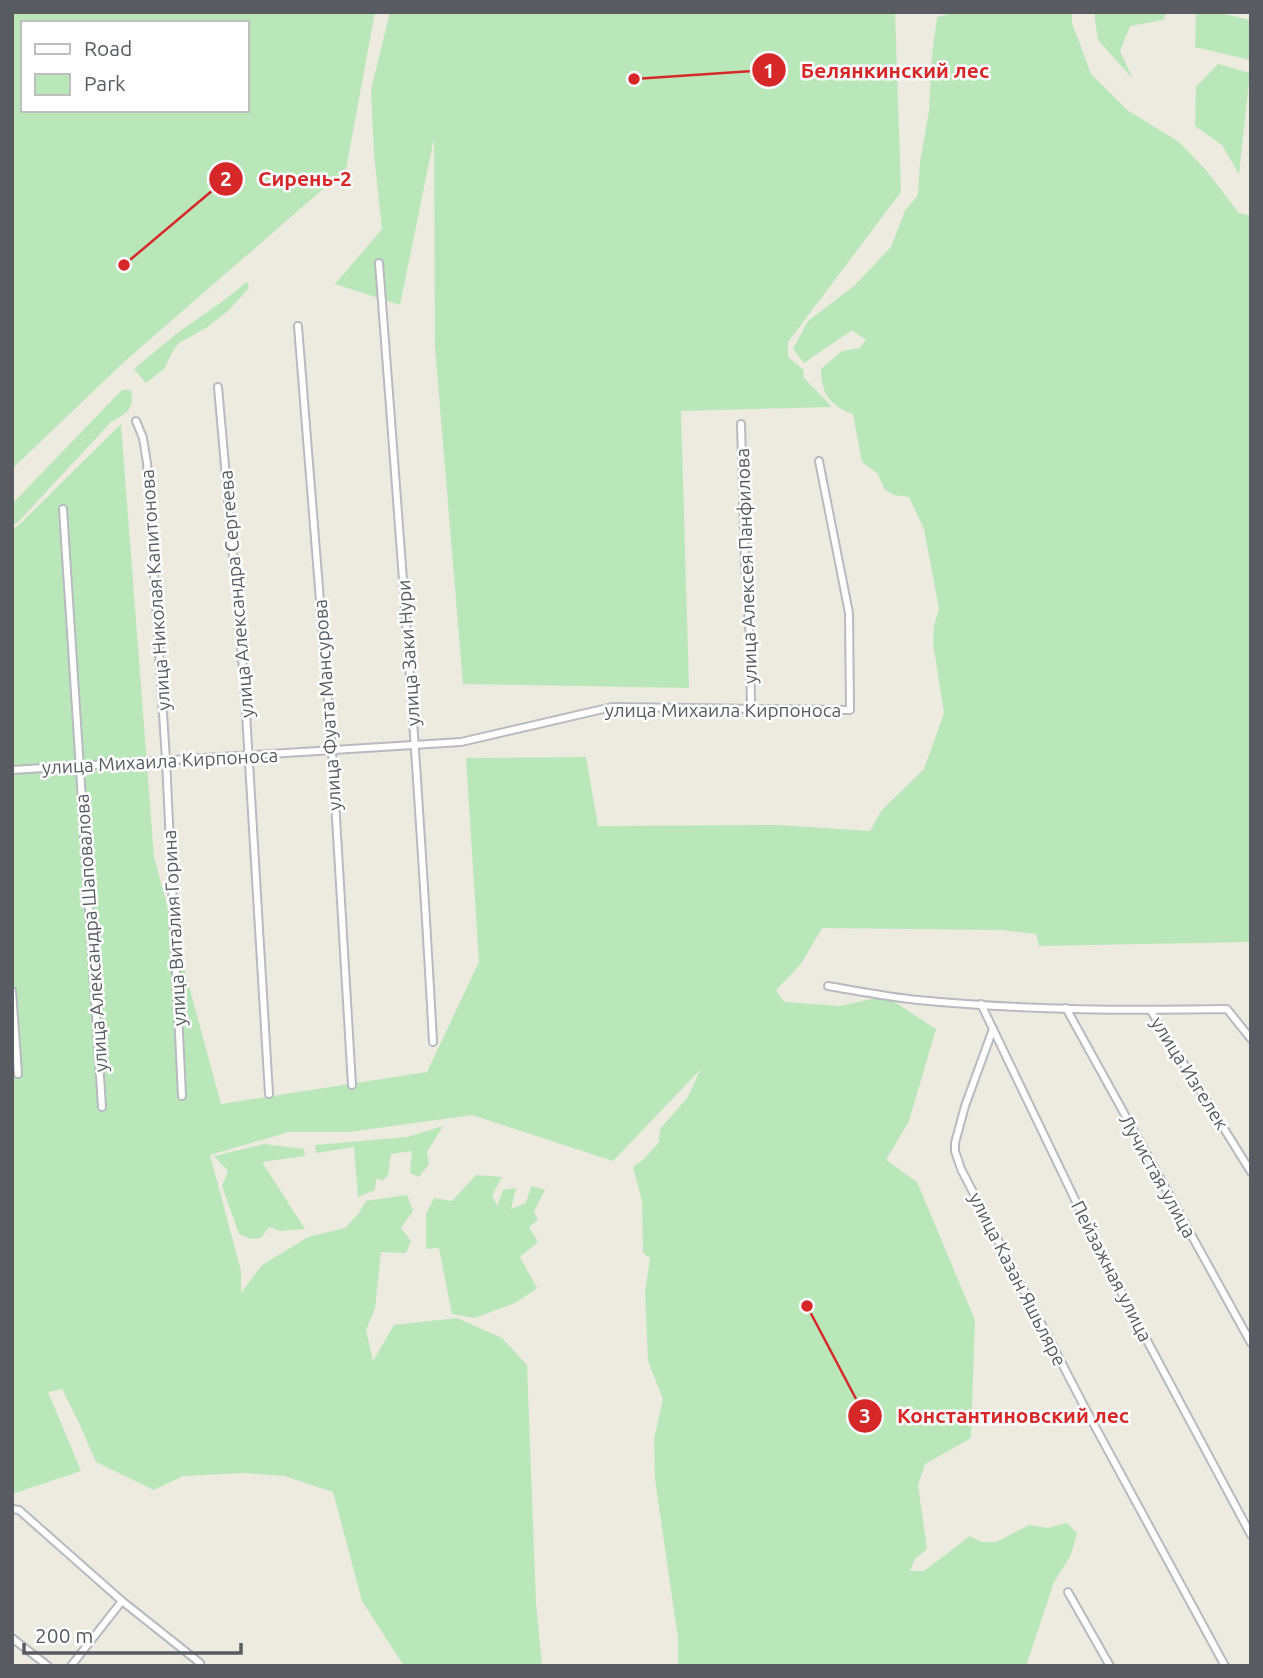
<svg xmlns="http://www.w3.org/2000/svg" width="1263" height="1678" viewBox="0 0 1263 1678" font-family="Ubuntu,sans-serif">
<rect width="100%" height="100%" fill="#edeadf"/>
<g fill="#b9e7ba" fill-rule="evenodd">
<path d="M12,12H375L346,169L125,361L12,469ZM23,23H247V110H23Z"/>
<polygon points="390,12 895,12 901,192 788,342 788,357 804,370 803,377 832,407 681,411 689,688 463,684 435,347 434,138 400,305 335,284 382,229 374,154 371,90"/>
<path d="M949,12H1072V23L1091,74L1127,110L1179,142L1205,169L1239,213L1251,216V942L1039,946L1036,934L1002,930L822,928L801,964L776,990L784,1002L840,1006L885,996L936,1029L909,1121L886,1160L917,1182L975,1320L971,1438L925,1464L918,1485L927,1549L915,1559L910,1571H924L970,1536L981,1542H996L1029,1525L1048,1528L1067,1523L1077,1533L1071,1555L1054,1582L1026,1666H678V1638L655,1479L654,1439L663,1399L648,1361L645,1292L650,1258L643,1253L642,1201L633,1167L644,1159L659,1142L660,1129L688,1097L700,1070L613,1161L472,1115L349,1132H289L210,1155L241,1271V1293L262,1265L308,1237L345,1228L359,1213L366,1201L407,1195L413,1211L401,1228L411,1241L406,1253L381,1252L375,1308L366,1330L373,1361L394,1325L457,1318L502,1338L527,1365L536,1603L542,1666H404L362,1601L333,1492L285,1476L244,1473L183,1476L154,1490L96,1462L80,1425L62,1389L48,1392L81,1471L12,1494V530L21,523L121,424L154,857L221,1104L427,1072L479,962L466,758L586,757L598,826L777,825L870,831L882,810L924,769L944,713L933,643L934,625L939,609L924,529L909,497L894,495L885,490L878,474L862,462L853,414C830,406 821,393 821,369L842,351L860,348L866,340L852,330L804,363L793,349L808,321L854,286L891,247L905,211L918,195L920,162L929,111L932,55L937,17L946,15Z"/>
<polygon points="1094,12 1166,12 1164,20 1130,26 1120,51 1133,79 1098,40"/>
<polygon points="1196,12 1215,12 1251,20 1250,60 1195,47"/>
<polygon points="1218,64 1250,73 1239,174 1222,145 1195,126 1196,87"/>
<polygon points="247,282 249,288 229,310 206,328 179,343 173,351 164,369 146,383 134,369 176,334 223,301"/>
<path d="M122,390H131C135,410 126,413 111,422L18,522L12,526V504Z"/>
<polygon points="443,1126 427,1152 429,1164 419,1177 410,1173 412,1151 391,1154 388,1175 384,1180 376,1179 375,1190 358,1197 354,1147 316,1153 315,1145 407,1137"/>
<polygon points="264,1144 304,1149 305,1156 262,1162 305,1229 280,1231 269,1227 261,1238 251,1239 239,1234 222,1186 228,1171 214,1156"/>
<polygon points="476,1175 502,1177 492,1195 497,1206 503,1190 516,1188 511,1209 526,1203 531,1186 545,1190 534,1211 538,1220 529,1227 538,1242 520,1257 537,1288 517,1302 475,1318 452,1314 439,1248 426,1249 426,1214 434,1198 452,1201"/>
</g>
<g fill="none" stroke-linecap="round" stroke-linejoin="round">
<defs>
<g id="street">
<path d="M379,263C399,523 419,783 433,1042"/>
<polyline points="298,326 332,751 352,1085"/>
<polyline points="218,387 244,680 269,1094"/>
<polyline points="136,421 143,438 147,463 166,760 182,1096"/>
<polyline points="741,424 745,564 750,639 751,709"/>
<polyline points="63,509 102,1107"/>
<polyline points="12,770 461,742 612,707 850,710 849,613 819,461"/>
<path d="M828,986C858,991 888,997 918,1000C1020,1010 1125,1011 1227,1009L1251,1039"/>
<polyline points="12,991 18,1074"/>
<polyline points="981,1004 1105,1262 1251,1535"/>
<polyline points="1066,1008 1251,1343"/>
<polyline points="1151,1011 1251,1172"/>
<polyline points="993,1029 965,1106 955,1143 955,1151 961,1169 1085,1408 1225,1666"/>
<polyline points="12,1509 19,1510 122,1601 200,1663 198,1666"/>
<polyline points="1068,1592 1110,1666"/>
<polyline points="12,1638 48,1666"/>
<polyline points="71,1666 122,1601"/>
</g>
</defs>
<use href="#street" stroke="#b7bac0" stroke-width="10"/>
<use href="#street" stroke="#fff" stroke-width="6"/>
</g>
<g text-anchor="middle" stroke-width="5" stroke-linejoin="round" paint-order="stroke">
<g font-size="19" fill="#585c62" stroke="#fff">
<text transform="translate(746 566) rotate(-92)" y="7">улица Алексея Панфилова</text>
<text transform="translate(155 590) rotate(-94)" y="7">улица Николая Капитонова</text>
<text transform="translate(236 594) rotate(-95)" y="7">улица Александра Сергеева</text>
<text transform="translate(408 653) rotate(-94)" y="7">улица Заки Нури</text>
<text transform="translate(327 705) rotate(-94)" y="7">улица Фуата Мансурова</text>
<text x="723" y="717">улица Михаила Кирпоноса</text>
<text transform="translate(160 761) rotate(-3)" y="7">улица Михаила Кирпоноса</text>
<text transform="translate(174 928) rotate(-93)" y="7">улица Виталия Горина</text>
<text transform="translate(91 933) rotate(-94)" y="7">улица Александра Шаповалова</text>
<text transform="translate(1190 1073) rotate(58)" y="7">улица Изгелек</text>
<text transform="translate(1158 1176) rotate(61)" y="7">Лучистая улица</text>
<text transform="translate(1112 1271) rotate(63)" y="7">Пейзажная улица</text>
<text transform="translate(1018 1279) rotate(63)" y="7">улица Казан Яшьляре</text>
</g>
</g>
<path fill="none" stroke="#d62828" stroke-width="2.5" d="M634 79L769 70M124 265L226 179M807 1306L865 1416"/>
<g fill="#d62828" stroke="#fff" stroke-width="2.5">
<circle cx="634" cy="79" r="7"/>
<circle cx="124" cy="265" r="7"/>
<circle cx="807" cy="1306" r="7"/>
<circle cx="769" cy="70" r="18"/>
<circle cx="226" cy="179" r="18"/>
<circle cx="865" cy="1416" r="18"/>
</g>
<g font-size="21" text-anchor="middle" font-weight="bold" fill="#fff">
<text x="769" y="78">1</text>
<text x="226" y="186">2</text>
<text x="865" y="1423">3</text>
</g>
<g font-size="21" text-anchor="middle" font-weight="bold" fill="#d62828" stroke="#fff" stroke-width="5" stroke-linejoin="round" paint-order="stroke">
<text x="895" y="78">Белянкинский лес</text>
<text x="305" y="186">Сирень-2</text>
<text x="1013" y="1423">Константиновский лес</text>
</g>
<rect width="1263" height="1678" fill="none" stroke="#585c62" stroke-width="28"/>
<rect x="21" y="21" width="228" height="91" fill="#ffffff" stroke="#bcbec0" stroke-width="2"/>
<rect x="35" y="44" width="35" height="10" fill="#ffffff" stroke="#bcbec0" stroke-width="2"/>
<text x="84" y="56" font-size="21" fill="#585c62">Road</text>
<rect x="35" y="74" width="35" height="21" fill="#b9e7ba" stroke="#bcbec0" stroke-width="2"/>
<text x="84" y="91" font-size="21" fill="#585c62">Park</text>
<path d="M24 1643v10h217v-10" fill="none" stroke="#585c62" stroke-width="3.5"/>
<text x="35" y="1643" font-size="21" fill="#585c62" stroke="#ffffff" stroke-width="5" paint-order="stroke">200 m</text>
</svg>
